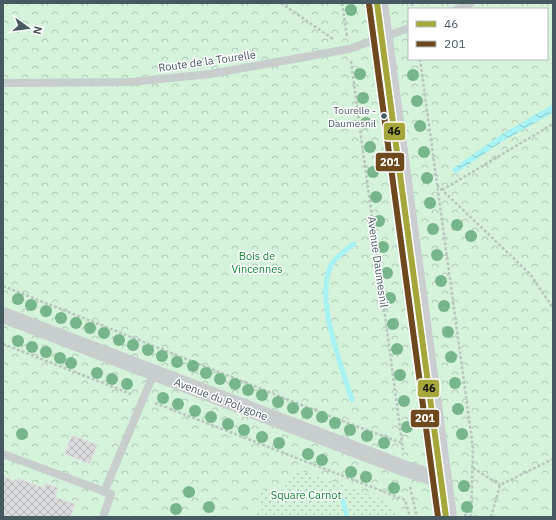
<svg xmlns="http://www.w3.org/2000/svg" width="556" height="520" viewBox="0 0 556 520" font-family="'IBM Plex Sans',sans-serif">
<defs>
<pattern id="park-crowns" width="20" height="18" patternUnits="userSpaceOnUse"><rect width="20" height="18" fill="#d5f3db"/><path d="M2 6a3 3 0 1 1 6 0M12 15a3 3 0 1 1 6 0" fill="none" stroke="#afc8b5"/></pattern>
<pattern id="garden-dots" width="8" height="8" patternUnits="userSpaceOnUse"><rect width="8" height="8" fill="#d5f3db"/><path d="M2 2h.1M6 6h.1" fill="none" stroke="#afc8b5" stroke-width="1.8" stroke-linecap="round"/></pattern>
<pattern id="water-waves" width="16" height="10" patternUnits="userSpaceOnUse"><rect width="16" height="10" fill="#a7f2f3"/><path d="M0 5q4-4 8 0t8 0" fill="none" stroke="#8ac7c8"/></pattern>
<pattern id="building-cross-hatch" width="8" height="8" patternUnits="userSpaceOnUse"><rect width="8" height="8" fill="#dadbdc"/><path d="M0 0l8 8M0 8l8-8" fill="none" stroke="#b3b5b6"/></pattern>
</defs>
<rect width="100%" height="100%" fill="#f3f2f2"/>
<path fill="url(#park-crowns)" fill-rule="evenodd" d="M3,3H553V517H3ZM409,9H547V59H409Z"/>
<polygon fill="url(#garden-dots)" points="296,469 384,500 400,513 400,517 253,517 255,511 261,513 263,506 257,502 262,490 283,490"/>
<polygon fill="url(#water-waves)" points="553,104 553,113 503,141 455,174 452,169 502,134"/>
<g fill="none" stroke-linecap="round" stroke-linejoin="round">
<g stroke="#a7f2f3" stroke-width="5">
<path d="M352,400C342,367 312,293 333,262C339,254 347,249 354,244"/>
<polyline points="343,501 347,517"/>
</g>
</g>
<g fill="url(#building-cross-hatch)" stroke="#e4e4e5">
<polygon points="72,435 97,445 90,464 64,454"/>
<polygon points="3,476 16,482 18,478 44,488 46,483 58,488 55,497 75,504 70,517 3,517"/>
</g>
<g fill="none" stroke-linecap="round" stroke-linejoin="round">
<g stroke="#b8c6bf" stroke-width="2.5" stroke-dasharray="3 2" stroke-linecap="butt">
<polyline points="281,3 333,39"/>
<polyline points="342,3 347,36"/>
<polyline points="412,3 413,9"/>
<polyline points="420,59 473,448 471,517"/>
<polyline points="351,61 403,450"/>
<polyline points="437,185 530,274 553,308"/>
<polyline points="442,190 553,124"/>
<polyline points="3,286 332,417 402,443"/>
<polyline points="3,344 131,394"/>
<polyline points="155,403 405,500 410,517"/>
<polyline points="473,468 500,485"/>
<polyline points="410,487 417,517"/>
<polyline points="464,515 478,517"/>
<polyline points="491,517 500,485 553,459"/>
</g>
<g stroke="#c8cdce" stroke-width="8">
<polyline points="457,9 471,3"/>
<polyline points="3,83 131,82 210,74 349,49 409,28"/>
<polyline points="3,454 111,494 103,517"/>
<polyline points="104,492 154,373"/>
</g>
<polyline stroke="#c8cdce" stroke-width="16" points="3,315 406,469 441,480"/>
<polyline stroke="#caced1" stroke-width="22" points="377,3 446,517"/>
<defs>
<polyline id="bus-1" points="377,3 446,517"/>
<polyline id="bus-2" points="369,4 438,517"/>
</defs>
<use href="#bus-1" stroke="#fff" stroke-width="9"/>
<use href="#bus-2" stroke="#fff" stroke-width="9"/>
<use href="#bus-1" stroke="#a5a73a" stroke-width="6"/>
<use href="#bus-2" stroke="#6e491e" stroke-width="6"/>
</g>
<g fill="#76b68a">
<circle cx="351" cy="10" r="6"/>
<circle cx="360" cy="74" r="6"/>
<circle cx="413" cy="75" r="6"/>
<circle cx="363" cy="98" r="6"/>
<circle cx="417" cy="101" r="6"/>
<circle cx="366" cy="123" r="6"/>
<circle cx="420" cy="126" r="6"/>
<circle cx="370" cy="147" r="6"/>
<circle cx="424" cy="152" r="6"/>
<circle cx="373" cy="172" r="6"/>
<circle cx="427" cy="178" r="6"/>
<circle cx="376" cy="197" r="6"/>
<circle cx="430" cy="203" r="6"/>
<circle cx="379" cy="221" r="6"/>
<circle cx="457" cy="225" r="6"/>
<circle cx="433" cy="229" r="6"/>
<circle cx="471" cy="236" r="6"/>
<circle cx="383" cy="247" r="6"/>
<circle cx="437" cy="255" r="6"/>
<circle cx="387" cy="273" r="6"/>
<circle cx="441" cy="281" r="6"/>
<circle cx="390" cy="298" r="6"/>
<circle cx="18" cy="299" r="6"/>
<circle cx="31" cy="305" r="6"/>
<circle cx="444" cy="306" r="6"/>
<circle cx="46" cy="311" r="6"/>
<circle cx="61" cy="318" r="6"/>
<circle cx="76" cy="323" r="6"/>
<circle cx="393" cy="324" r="6"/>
<circle cx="90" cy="328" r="6"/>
<circle cx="448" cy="332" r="6"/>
<circle cx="104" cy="333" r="6"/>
<circle cx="119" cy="340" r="6"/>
<circle cx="18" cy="341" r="6"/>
<circle cx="133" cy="345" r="6"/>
<circle cx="32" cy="347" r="6"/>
<circle cx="397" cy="349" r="6"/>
<circle cx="148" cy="350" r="6"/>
<circle cx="46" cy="352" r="6"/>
<circle cx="162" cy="356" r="6"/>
<circle cx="451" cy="357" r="6"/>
<circle cx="60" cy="358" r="6"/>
<circle cx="177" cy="362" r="6"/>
<circle cx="71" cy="363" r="6"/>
<circle cx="193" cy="366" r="6"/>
<circle cx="97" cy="373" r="6"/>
<circle cx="206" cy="373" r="6"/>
<circle cx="400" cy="375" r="6"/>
<circle cx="112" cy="379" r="6"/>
<circle cx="220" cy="379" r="6"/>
<circle cx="455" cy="383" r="6"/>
<circle cx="127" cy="384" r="6"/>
<circle cx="235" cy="384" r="6"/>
<circle cx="248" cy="390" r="6"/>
<circle cx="262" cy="395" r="6"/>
<circle cx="163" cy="398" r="6"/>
<circle cx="404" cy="401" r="6"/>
<circle cx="278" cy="402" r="6"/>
<circle cx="178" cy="404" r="6"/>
<circle cx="293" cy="408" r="6"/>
<circle cx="458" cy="409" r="6"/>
<circle cx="195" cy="411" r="6"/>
<circle cx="307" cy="413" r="6"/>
<circle cx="211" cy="417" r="6"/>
<circle cx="322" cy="417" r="6"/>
<circle cx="335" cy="423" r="6"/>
<circle cx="228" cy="424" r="6"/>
<circle cx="407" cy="427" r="6"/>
<circle cx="244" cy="430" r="6"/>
<circle cx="350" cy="430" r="6"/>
<circle cx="22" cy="434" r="6"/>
<circle cx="462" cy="434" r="6"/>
<circle cx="367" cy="436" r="6"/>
<circle cx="262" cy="437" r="6"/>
<circle cx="279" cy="443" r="6"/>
<circle cx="384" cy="443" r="6"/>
<circle cx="308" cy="454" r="6"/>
<circle cx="322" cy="460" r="6"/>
<circle cx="351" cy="472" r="6"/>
<circle cx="366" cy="477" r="6"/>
<circle cx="464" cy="486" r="6"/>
<circle cx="394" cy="488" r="6"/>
<circle cx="189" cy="492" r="6"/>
<circle cx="209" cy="507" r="6"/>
<circle cx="467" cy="507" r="6"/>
<circle cx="176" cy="509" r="6"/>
</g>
<circle fill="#475961" stroke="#fff" stroke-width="1.5" cx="384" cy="116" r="3.5"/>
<g text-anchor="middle" stroke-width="3" stroke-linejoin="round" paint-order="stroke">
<g font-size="10" fill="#475961" stroke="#fff" text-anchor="end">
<text x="376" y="114">Tourelle -<tspan x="376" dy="13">Daumesnil</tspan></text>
</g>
<g font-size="11" fill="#475961" stroke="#fff">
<text transform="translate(207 61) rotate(-8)" y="4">Route de la Tourelle</text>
<text transform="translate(378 262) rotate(82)" y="4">Avenue Daumesnil</text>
<text transform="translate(221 399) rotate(21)" y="4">Avenue du Polygone</text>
</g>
<g font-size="11" fill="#0f8534" stroke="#fff">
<text x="257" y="260">Bois de<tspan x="257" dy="13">Vincennes</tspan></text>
<text x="306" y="499">Square Carnot</text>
</g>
</g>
<g stroke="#fff" stroke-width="1.5">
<rect x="383" y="122" width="23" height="19" rx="4" fill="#a5a73a"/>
<rect x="375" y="152" width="30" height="20" rx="4" fill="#6e491e"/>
<rect x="417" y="379" width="23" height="19" rx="4" fill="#a5a73a"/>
<rect x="410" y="409" width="30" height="19" rx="4" fill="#6e491e"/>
</g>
<g font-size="11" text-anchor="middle" font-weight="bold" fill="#fff">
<text x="390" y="166">201</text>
<text x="425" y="422">201</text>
</g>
<g font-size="11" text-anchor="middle" font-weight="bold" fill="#111">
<text x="394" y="135">46</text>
<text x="429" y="392">46</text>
</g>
<rect width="556" height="520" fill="none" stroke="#475961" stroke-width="8"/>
<rect x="408" y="8" width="140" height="52" fill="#ffffff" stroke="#b5bdc0"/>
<rect x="416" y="21" width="20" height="6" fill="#a5a73a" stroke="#b5bdc0"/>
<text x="444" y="28" font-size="12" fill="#475961">46</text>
<rect x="416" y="41" width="20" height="6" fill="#6e491e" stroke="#b5bdc0"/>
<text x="444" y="48" font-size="12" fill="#475961">201</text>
<g transform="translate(28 28) rotate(104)" stroke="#ffffff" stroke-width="3" paint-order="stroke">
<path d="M0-3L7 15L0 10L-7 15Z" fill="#475961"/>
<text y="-6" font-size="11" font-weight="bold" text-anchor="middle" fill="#475961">N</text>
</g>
</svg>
